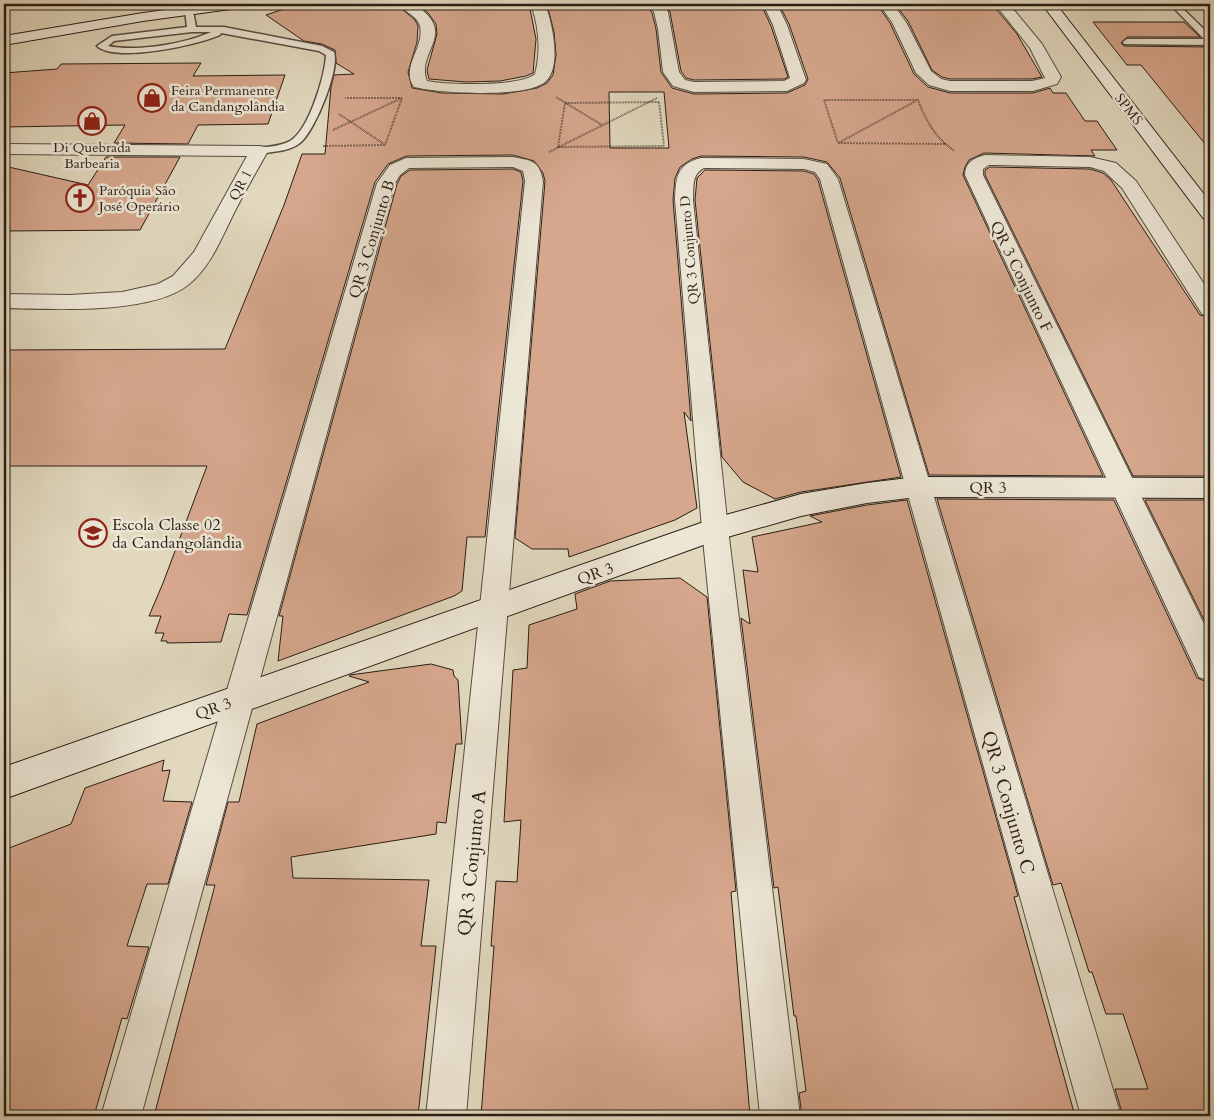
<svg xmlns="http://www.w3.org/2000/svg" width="1214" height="1120" viewBox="0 0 1214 1120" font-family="Cardo,serif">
<rect width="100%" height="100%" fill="#e1d8be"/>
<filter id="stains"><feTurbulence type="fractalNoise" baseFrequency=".004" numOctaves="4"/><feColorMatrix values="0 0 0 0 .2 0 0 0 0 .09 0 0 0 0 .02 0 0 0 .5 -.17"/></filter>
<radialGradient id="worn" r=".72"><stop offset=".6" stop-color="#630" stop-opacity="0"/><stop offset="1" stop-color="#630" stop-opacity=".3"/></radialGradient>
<g fill="#d6a78d" stroke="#291d15" fill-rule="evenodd">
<path d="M299,4H396L415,20L418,26L417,42L408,72L412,88L442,93L503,94L537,88L547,83L553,75L556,55L554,32L547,4H647L652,13L656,29L661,72L672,88L694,94L787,93L805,85L808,79L789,24L779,4H877L890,23L914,74L928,87L950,93H1033L1050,88L1053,93H1066L1085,121H1097L1117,150H1091L1095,156L984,153L969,160L965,167L963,175L1103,476L929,475L840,178L827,162L804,157L701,156L692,159L680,167L675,178L673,200L691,421L684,412L697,508L675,520L569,557L568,549H532L515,538L545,181L543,173L534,161L513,155L406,156L388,164L375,182L247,615L229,614L221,642L167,643V641H161L164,633H155L161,616H149L163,583L207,466H4V350L225,349L284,205L302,154H325L331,87L334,75L354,74L336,63L335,50L322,44L304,41L266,15ZM609,92H664L669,148H610Z"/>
<polygon points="417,4 529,4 536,39 533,73 526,76 500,81 466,82 429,79 427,70 437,34 436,24 428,13"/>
<polygon points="665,4 761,4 771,26 788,77 784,79 694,80 686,78 681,71 670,12"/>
<polygon points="895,4 992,4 1017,34 1042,77 1032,79 950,79 942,77 932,70 908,21"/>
<polygon points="1093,22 1184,22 1200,37 1127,37 1121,43 1124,46 1210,47 1210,150 1141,65 1127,65"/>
<polygon points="201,63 193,76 285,75 268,124 198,125 188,144 114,143 125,125 4,127 4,73 57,69 61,64"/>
<polygon points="106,157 180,157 140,230 4,231 4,166 88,185"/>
<polygon points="990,167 1090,169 1103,173 1111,180 1200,315 1204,316 1210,325 1210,476 1133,476 985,175 985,170"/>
<polygon points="513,169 521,172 523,181 485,537 467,537 462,591 454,596 278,661 283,616 279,616 397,184 401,176 410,170"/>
<polygon points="705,170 804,171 814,174 818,180 901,477 801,492 775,499 743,482 722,457 695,200 697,178"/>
<polygon points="937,499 1114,500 1197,678 1210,683 1210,1116 1123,1116 1115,1089 1148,1089 1123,1014 1106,1014 1092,972 1089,972 1061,883 1053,885"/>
<polygon points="907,500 1018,896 1014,897 1075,1116 802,1116 799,1093 806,1091 796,1016 794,1016 778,887 774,888 741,618 750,624 743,570 758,572 752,537 822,522 810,516 867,505"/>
<polygon points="1145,500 1210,500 1210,632"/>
<polygon points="680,578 707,597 736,891 731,892 750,1116 481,1116 494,946 491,946 496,881 517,882 521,820 504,822 513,670 527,668 529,625 577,609 575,594 610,581"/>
<polygon points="431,664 453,670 454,676 458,680 462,744 456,744 446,823 437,822 436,834 291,857 293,878 429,880 421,946 436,946 418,1116 154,1116 215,885 206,885 228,802 239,802 257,724 369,682 349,676 350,675"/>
<polygon points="164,760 162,771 170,770 163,801 192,802 168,884 147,884 127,946 149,947 127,1019 122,1018 94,1116 4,1116 4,850 71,824 85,788"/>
</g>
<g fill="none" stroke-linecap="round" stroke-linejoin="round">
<defs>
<g id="lane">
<polygon points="1170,4 1178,4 1210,35 1210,45 1124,44 1123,42 1127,39 1204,39"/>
<path d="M189,8L193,11L196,27H224L322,46L334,52C340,69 315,130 301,142C293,149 282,151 272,152C265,153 259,156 254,151L255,149C267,146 279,147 290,141C309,130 325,76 326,55L319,51L221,33L220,35C198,45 115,63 97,46L112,36L187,27L185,11ZM192,32H211C184,44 137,52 108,46L114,41Z"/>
</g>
<g id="street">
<path d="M398,4H414C460,34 415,51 427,81C446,85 521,87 535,74C541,51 539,27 531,4H545C552,22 562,66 546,81C529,99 438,93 414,87C400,67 425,48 420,26C417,15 404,12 398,4Z"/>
<polygon points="649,4 663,4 668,12 679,72 685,80 694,82 784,81 790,78 773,25 763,4 777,4 787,25 806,80 804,83 787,91 694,92 673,86 663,72 658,29 654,12"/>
<polygon points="879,4 893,4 906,22 931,71 941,79 950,81 1032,81 1045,78 1030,48 995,4 1009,4 1042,44 1061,77 1057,84 1033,91 950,91 929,85 916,73 892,22"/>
<path d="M4,144L259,146L265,147L268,151C256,172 244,193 233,215C221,239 210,268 188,285C150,315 51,309 4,308V294L69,295L122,292L158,284L173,276L194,252L247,156L4,154Z"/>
<path d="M985,155L1090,157L1116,163L1136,181L1210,293V316L1202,314L1122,188L1104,171L1090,167L997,165H989L983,169V175L1210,636V681L1199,677L965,175C965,163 973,158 985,155Z"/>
<path d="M513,157C532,161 539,160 543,181L466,1116H426L525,181L523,171L513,167L409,168L400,175L395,183L141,1116H101L377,183L390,165L406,158Z"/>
<path d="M701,158L804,159L827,164L838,179L1121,1116H1081L820,179L815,172L804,169L704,168C691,175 694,187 693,200L728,529L800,1116H760L702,529L675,200C676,178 676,164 701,158Z"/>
</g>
<g id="secondary">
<polygon points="209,4 245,4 243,7 238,8 143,21 4,45 4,36 143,13"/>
<polygon points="1042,4 1056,4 1210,202 1210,220 1203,218"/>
<polygon points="917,477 1210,478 1210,498 917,497 867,503 801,516 717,540 4,799 4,767 715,518 801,494 867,483"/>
</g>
</defs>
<use href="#lane" stroke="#574c3f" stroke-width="3"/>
<use href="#street" stroke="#574c3f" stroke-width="2"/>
<use href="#secondary" stroke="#291d15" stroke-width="2"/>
<g stroke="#291d15" stroke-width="2" stroke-dasharray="0.5 1" stroke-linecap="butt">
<polyline points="556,97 602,125"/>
<polygon points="659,102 664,146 558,147 565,103"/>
<polyline points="339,114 384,144"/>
<polyline points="333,130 402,98"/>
<polyline points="840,142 916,101"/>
<path d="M945,144L838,143L824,100H918C926,121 936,139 955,151"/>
<polyline points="323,146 385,145 402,98 345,98"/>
<polyline points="549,152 657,98"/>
</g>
<use href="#lane" fill="#ece6d5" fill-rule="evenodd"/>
<use href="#street" fill="#ece6d5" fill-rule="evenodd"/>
<use href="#secondary" fill="#ece6d5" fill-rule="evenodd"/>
</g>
<defs>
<symbol id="shop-ring" viewBox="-11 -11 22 22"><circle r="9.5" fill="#ece6d5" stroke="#8f2418" stroke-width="1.5"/><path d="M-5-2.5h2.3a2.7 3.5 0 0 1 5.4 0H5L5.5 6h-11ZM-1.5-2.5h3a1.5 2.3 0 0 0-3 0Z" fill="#8f2418"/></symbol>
<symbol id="church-ring" viewBox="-11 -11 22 22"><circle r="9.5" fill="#ece6d5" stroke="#8f2418" stroke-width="1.5"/><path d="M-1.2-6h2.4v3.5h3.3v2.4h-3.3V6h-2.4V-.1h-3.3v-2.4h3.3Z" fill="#8f2418"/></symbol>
<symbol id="school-ring" viewBox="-11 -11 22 22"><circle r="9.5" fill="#ece6d5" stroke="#8f2418" stroke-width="1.5"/><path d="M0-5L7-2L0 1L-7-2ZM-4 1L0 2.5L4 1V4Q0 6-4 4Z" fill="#8f2418"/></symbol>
</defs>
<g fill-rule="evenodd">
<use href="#shop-ring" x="136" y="82" width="32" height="32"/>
<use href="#shop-ring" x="76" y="105" width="32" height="32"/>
<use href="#church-ring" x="64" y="182" width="32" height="32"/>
<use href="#school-ring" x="77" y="517" width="32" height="32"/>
</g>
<g text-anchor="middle" stroke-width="5" stroke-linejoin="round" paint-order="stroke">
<g font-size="14" fill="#291d15" stroke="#ece6d5" text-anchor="start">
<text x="171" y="95">Feira Permanente<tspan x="171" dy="16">da Candangolândia</tspan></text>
<text x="92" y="152" text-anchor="middle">Di Quebrada<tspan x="92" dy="16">Barbearia</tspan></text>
<text x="99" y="195">Paróquia São<tspan x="99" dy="16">José Operário</tspan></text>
</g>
<g font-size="14" fill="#291d15" stroke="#ece6d5">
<text transform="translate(1129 109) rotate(52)" y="5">SPMS</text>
<text transform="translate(240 185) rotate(-62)" y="5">QR 1</text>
<text transform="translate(689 250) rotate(-95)" y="5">QR 3 Conjunto D</text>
</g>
<g font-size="16" fill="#291d15" stroke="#ece6d5">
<text transform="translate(371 239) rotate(-73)" y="6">QR 3 Conjunto B</text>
<text transform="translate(1022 276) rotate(64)" y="6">QR 3 Conjunto F</text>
<text x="988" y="493">QR 3</text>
<text transform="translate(595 573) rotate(-20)" y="6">QR 3</text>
<text transform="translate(213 708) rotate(-20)" y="6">QR 3</text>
</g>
<g font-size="16" fill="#291d15" stroke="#ece6d5" text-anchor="start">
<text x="112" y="530">Escola Classe 02<tspan x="112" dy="18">da Candangolândia</tspan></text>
</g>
<g font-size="19" fill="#291d15" stroke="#ece6d5">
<text transform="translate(1009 802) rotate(74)" y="7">QR 3 Conjunto C</text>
<text transform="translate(471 863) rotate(-84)" y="7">QR 3 Conjunto A</text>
</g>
</g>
<rect width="1214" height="1120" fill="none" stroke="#e1d8be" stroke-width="20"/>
<rect x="5" y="5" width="1204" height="1110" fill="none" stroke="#291d15" stroke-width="2.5"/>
<rect x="10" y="10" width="1194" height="1100" fill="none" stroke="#291d15"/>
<rect width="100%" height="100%" filter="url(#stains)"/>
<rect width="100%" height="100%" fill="url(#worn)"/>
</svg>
